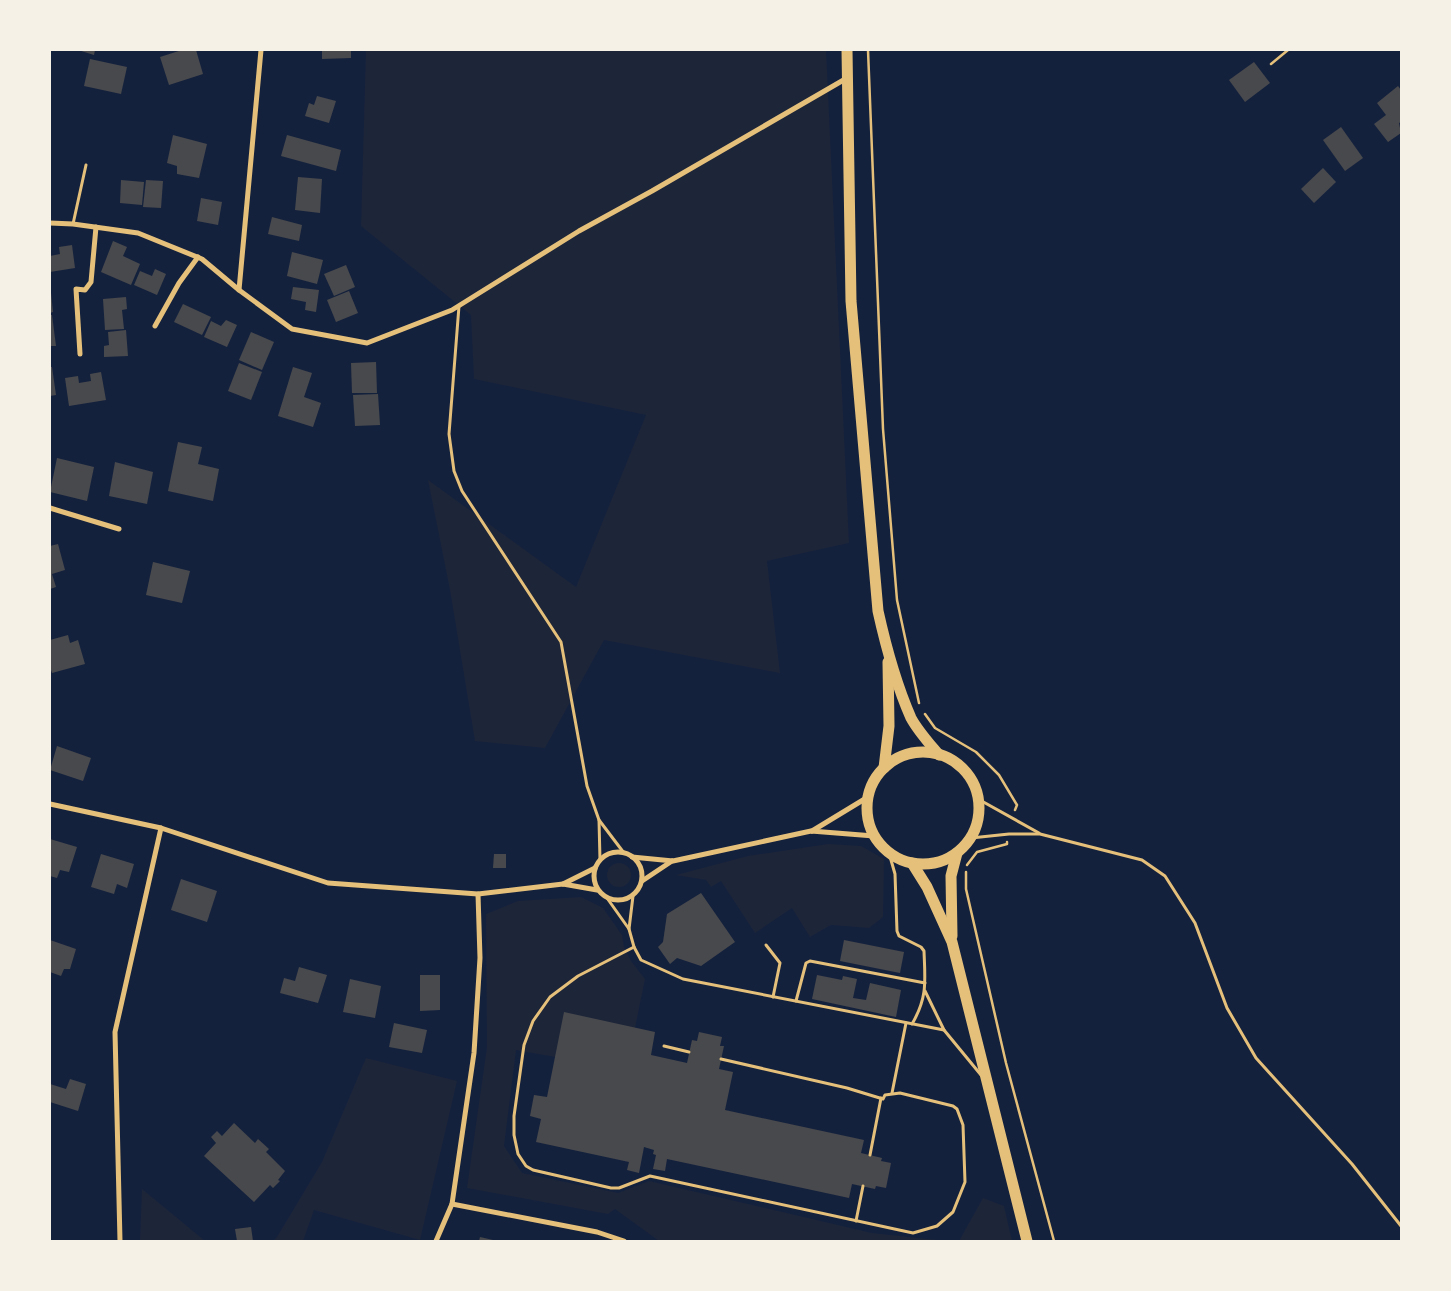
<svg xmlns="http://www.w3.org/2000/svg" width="1451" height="1291" viewBox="0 0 1451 1291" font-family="Lato,sans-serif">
<rect width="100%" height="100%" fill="#14213d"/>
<g fill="#1d2539">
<polygon points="366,50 826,50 849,543 767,561 780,673 604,640 545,748 475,741 450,590 428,480 576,587 646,415 474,379 471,315 361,226"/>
<polygon points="828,844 861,846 884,859 883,917 869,928 831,925 810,937 792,908 755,933 721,881 711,887 706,880 676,875 748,856"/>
<circle cx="619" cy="875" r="12"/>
<polygon points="581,897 603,908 622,935 624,947 631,961 645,979 635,1028 555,1057 516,1050 504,1146 522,1173 618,1193 649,1181 872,1233 946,1241 659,1241 615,1209 608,1214 467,1188 487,1047 486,914 518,901"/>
<polygon points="366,1058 457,1081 420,1240 314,1210 303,1241 273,1241 277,1237 322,1162"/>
<polygon points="142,1189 205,1241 140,1241"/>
<polygon points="983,1198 1004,1206 1012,1241 959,1241"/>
</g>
<g fill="#48494c">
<polygon points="78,50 95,50 94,55"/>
<polygon points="182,50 196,50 203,74 169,85 160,57"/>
<polygon points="322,50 351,50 351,58 322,59"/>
<polygon points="90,59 127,67 121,94 84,86"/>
<polygon points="1254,62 1270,83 1245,102 1229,80"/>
<polygon points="1398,86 1401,90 1401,122 1399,123 1401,133 1388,142 1374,124 1386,115 1377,103"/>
<polygon points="317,96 336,101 329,123 305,116 309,103 314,105"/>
<polygon points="1341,127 1363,158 1345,171 1323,140"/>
<polygon points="173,135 207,144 199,178 177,174 177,166 167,163"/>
<polygon points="287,135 341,150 336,171 281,156"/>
<polygon points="1323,168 1336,182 1314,203 1301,189"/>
<polygon points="298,177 322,179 320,213 295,210"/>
<polygon points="121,180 144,182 142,205 120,203"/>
<polygon points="146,180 163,181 161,208 143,207"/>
<polygon points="201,198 222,202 218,225 197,221"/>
<polygon points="272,217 302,225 299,241 268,234"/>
<polygon points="113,241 127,247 123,256 140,264 131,285 101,272"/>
<polygon points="72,245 75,268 50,272 50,256 60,254 59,247"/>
<polygon points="292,252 323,260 317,284 287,276"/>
<polygon points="346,265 355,287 334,296 324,274"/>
<polygon points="155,269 166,274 157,295 134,285 140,271 152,276"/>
<polygon points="293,287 319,290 316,312 305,310 306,302 291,299"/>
<polygon points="349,291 358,313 336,322 327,300"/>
<polygon points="50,293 51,293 53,312 50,313"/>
<polygon points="126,297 127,309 122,310 124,329 105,330 103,299"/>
<polygon points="183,304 211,317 202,335 174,322"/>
<polygon points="50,315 52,315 56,346 50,346"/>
<polygon points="226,320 237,325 227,347 204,337 211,321 221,326"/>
<polygon points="126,330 128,356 104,357 104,346 109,345 108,332"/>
<polygon points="251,332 274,342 262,370 239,360"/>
<polygon points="376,362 377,393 352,393 351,363"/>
<polygon points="239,363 262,372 251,400 228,391"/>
<polygon points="50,367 52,367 56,395 50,396"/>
<polygon points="293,367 312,373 304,397 321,403 313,427 278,416"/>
<polygon points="101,372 106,400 69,406 65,378 78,376 79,383 91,381 90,374"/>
<polygon points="378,394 380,425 355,426 353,395"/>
<polygon points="178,442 202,447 198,464 219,469 213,501 168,491"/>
<polygon points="57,458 94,467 87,501 50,492"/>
<polygon points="115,462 153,472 147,504 109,496"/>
<polygon points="58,544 65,570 52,574 56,587 50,589 50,546"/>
<polygon points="153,562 190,571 182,603 146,595"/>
<polygon points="68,635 70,643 78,640 85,664 52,673 50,667 50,640"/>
<polygon points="57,746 91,758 83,781 50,770"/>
<polygon points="50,839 77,847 69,872 60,870 57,878 50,876"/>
<polygon points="101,854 134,864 127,888 117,884 114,894 91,887"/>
<polygon points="494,854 506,854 506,868 493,868"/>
<polygon points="181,879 217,891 207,922 171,910"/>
<polygon points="701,893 735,942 701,966 677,958 670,964 658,947 663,942 667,914"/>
<polygon points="50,940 76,949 70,969 64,969 61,976 50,972"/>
<polygon points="844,940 904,952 900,973 840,961"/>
<polygon points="299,967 327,975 318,1003 280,993 284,978 295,981"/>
<polygon points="420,975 440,975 440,1010 420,1011"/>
<polygon points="817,975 842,980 843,976 857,979 853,998 866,1000 870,983 901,990 896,1017 812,999"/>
<polygon points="350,979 381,986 375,1018 343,1012"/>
<polygon points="564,1012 655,1032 651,1055 687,1063 692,1040 697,1041 699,1032 722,1037 720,1046 724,1046 719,1069 733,1072 725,1110 864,1140 861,1153 882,1158 881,1161 891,1163 886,1188 876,1186 875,1189 852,1184 849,1198 667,1159 665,1171 653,1169 656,1155 653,1154 654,1150 644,1147 639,1173 627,1170 629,1162 536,1142 541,1119 530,1116 534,1095 547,1097"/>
<polygon points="394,1023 427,1030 422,1053 389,1047"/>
<polygon points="70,1079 86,1084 78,1111 50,1102 50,1084 66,1089"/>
<polygon points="234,1123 255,1143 258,1139 269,1149 266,1152 285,1171 278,1180 280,1181 273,1188 270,1185 254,1202 204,1156 216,1143 211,1137 217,1131 222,1136"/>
<polygon points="251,1227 253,1241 237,1241 235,1229"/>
<polygon points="480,1237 493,1240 493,1241 479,1241"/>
</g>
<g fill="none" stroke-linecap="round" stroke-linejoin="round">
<g stroke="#e5c07b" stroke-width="2.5">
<polyline points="868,50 883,429 897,600 919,703"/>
<polyline points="1271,64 1288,50"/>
<polyline points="925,714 935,728 976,752 999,775 1017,805 1015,810"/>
<polyline points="967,865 977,852 1007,844 1007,842"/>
<polyline points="966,872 966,889 1006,1063 1054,1241"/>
</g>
<g stroke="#e5c07b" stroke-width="3">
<polyline points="73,224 86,165"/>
<polyline points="459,306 449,434 454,471 462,491 561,642 587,786 599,820 624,853"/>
<polyline points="978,799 1039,833"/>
<polyline points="599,820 600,860"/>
<polyline points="971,838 1009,834 1040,834 1142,860 1165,876 1195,923 1227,1008 1256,1058 1352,1164 1401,1226"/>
<path d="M889,853L895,874L897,931L899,936L921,947L924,951C925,980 928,997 912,1024"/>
<polyline points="607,898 629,929 634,947 641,960 683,979 944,1030"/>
<polyline points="629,929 633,896"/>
<polyline points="766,945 780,963 773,997"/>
<polyline points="634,947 578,976 550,997 533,1021 524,1045 514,1116 514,1135 518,1154 526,1166 533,1170 611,1188 619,1188 650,1176 913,1233 937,1226 953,1212 965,1182 963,1125 957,1109 953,1106 900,1093 885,1095 883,1099 847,1088 721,1059"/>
<polyline points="925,991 944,1030 981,1075"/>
<polyline points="796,1001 806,963 810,961 925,983"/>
<polyline points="664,1046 689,1052"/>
<polyline points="892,1093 906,1023"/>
<polyline points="870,1155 881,1098"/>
<polyline points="856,1221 863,1186"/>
</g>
<g stroke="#e5c07b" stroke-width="5">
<polyline points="50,223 73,224 138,233 202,259 239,290 292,329 367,343 452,310 579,231 652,191 847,78"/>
<polyline points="239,290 261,50"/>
<polyline points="155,326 179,283 198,257"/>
<polyline points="80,354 76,289 85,290 91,282 96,227"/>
<polyline points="50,508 119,529"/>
<polyline points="50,804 161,828 328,883 478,894 563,884 597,890"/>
<polyline points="812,831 868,797"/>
<circle cx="618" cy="876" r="24"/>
<polyline points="632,857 673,861 811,831 874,836"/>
<polyline points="642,881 672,861"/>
<polyline points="563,884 595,868"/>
<polyline points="452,1204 597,1232 624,1241"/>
<polyline points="120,1241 115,1032 161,828"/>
<polyline points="436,1241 452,1204 474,1053 480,958 478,894"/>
</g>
<g stroke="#e5c07b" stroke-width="11">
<path d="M847,50L851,301L878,611C886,647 896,684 911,718C918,731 929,743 939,755"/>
<circle cx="923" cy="808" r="56"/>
<polyline points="884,768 889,726 888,662"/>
<polyline points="912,863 927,887 952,942 1027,1241"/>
<polyline points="952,936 951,876 957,853"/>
</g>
</g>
<rect width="1451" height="1291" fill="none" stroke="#f6f1e7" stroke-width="102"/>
</svg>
